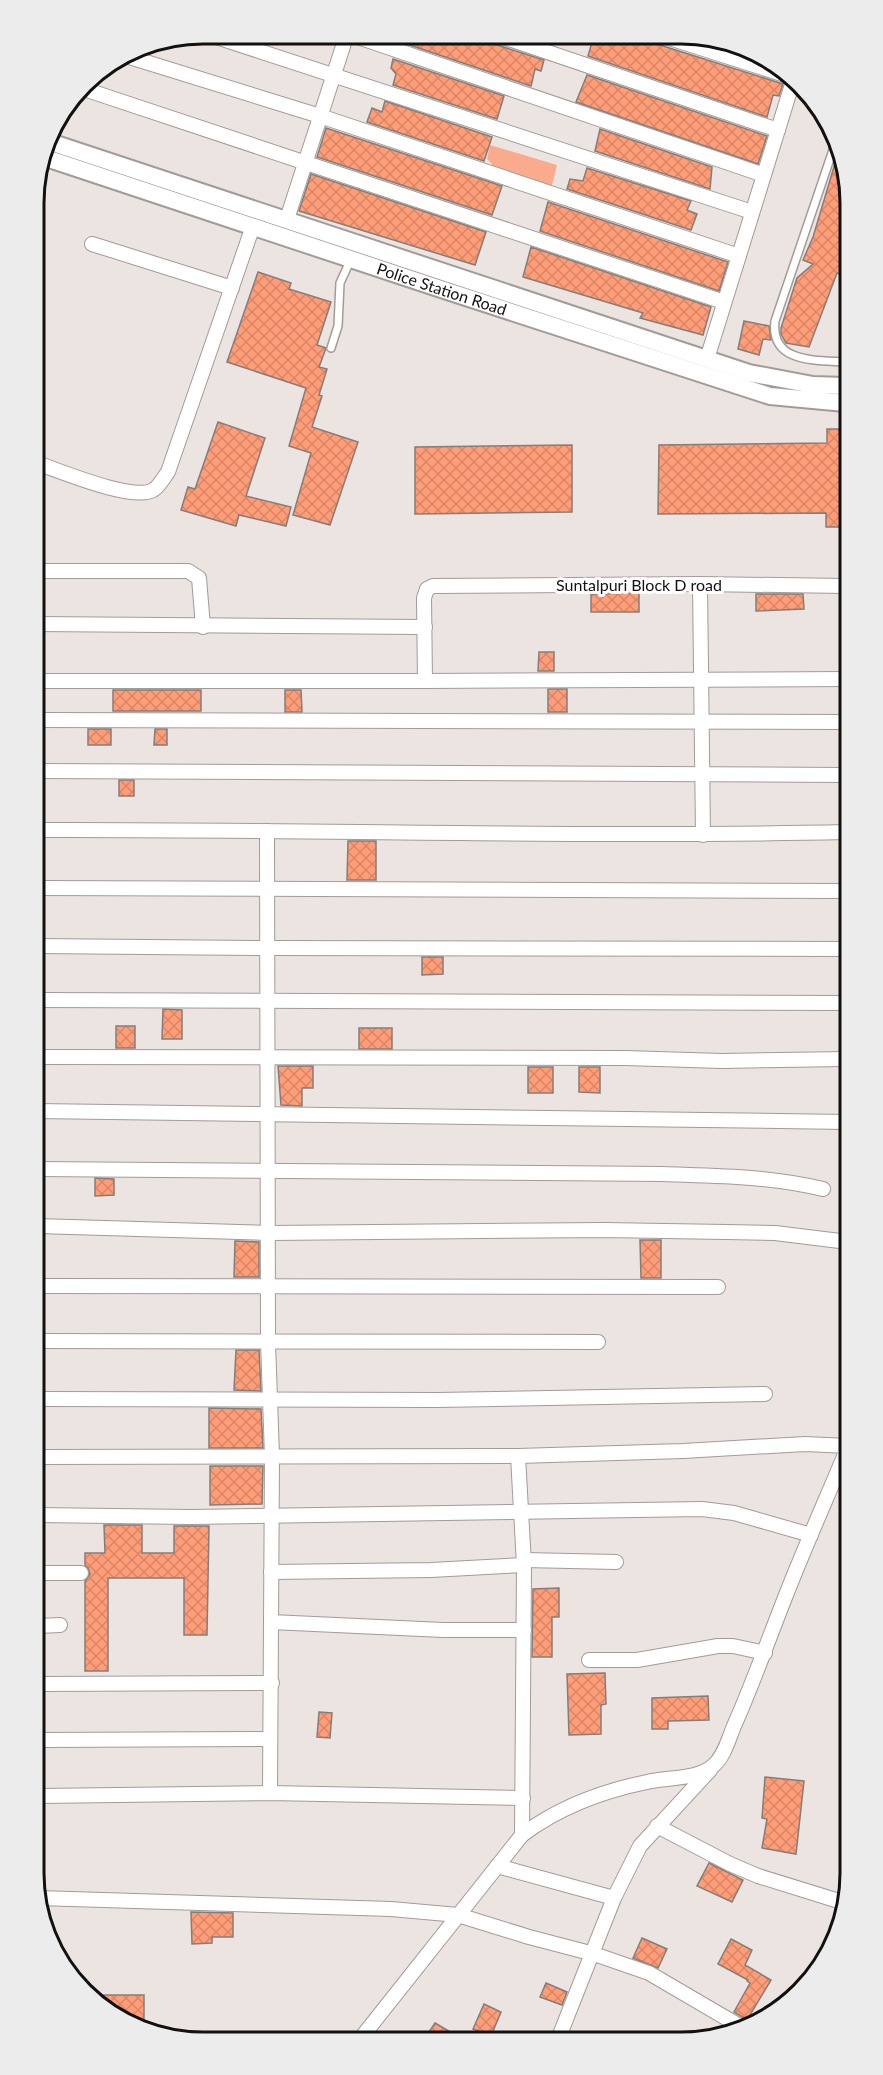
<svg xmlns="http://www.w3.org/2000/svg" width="883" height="2075" viewBox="0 0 883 2075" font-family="Lato,sans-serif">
<defs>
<pattern id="building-cross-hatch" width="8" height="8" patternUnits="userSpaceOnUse" patternTransform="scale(1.5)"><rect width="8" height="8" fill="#fe9d77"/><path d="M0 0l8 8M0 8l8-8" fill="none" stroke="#d98666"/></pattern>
</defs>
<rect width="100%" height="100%" fill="#ece4e1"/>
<polygon fill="#faab8d" points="490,145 557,165 550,193 489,172 492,164 487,159"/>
<g fill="url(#building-cross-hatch)" stroke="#857d7a" stroke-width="1.5">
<polygon points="377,34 488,35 490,40 494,44 544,60 541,71 535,69 531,86"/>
<polygon points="594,35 654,36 656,42 660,45 783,84 779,96 773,95 767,117 588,56"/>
<polygon points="693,36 713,36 750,54"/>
<polygon points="393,59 504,96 497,119 393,85 396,74 391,68"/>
<polygon points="587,75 767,136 758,164 576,102"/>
<polygon points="385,101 492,137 484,161 367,122 372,108 382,112"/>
<polygon points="326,128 502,186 492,215 317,157"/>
<polygon points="600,129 712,167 710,189 595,151"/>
<polygon points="839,150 844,159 845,276 837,273 809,347 786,343 781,334 781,328 797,278 813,264 803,260 813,237"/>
<polygon points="587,168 691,201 687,210 697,214 691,230 567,189 570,179 583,181"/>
<polygon points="311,174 486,232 475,265 299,211"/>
<polygon points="548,202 728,262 719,291 540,231"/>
<polygon points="531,247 711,307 703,335 640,318 643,313 523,277"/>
<polygon points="258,272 291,283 289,289 331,302 317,345 326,348 319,367 327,369 319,395 322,396 312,427 358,442 330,525 293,515 311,453 289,446 306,388 227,362"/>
<polygon points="744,321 769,326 771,340 763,339 759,355 738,349"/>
<polygon points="218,422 265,438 246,496 291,507 286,526 239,515 236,526 181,510 188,487 195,489"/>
<polygon points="827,429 845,429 845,527 826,527 826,513 658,514 659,445 827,443"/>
<polygon points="572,445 572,512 415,514 415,447"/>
<polygon points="639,593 639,612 591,612 591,594"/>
<polygon points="756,594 803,594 804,609 756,611"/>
<polygon points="539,652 554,652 554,671 538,671"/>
<rect x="548" y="689" width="19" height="23"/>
<rect x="113" y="690" width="88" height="21"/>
<polygon points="285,690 301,690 302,712 285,712"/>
<rect x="88" y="729" width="23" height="16"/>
<polygon points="155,729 167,729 167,745 154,745"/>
<rect x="119" y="780" width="15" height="16"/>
<polygon points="348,841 376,841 376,880 347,880"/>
<polygon points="422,957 443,957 443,974 422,975"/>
<polygon points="163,1009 182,1010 182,1039 162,1039"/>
<rect x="116" y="1026" width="19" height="22"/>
<rect x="359" y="1028" width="33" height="21"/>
<polygon points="278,1066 313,1066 313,1088 302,1088 302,1106 281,1105"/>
<rect x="528" y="1067" width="25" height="26"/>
<polygon points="579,1067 600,1067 600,1093 579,1092"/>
<polygon points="95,1178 114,1179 114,1195 95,1196"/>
<polygon points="640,1240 661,1240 661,1278 641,1278"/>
<polygon points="235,1241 259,1242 259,1277 234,1277"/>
<polygon points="236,1350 259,1350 261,1391 234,1390"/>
<polygon points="209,1408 261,1409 263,1448 209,1448"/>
<polygon points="210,1466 263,1466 262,1504 210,1505"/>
<polygon points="104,1525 142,1525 142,1553 174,1553 174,1526 209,1526 207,1635 184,1635 184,1578 108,1578 108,1671 85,1671 85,1581 90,1574 88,1568 85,1565 85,1553 105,1553"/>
<polygon points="559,1588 559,1617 552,1617 552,1657 532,1657 533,1589"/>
<polygon points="605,1673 606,1704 601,1705 601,1734 569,1735 567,1674"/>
<polygon points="708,1696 709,1720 668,1721 668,1729 652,1729 652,1698"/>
<polygon points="319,1712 332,1713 330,1738 317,1737"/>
<polygon points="765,1777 804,1781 796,1854 762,1848 767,1819 762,1818"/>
<polygon points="709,1863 743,1880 732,1902 697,1886"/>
<polygon points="191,1912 233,1913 233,1937 212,1937 212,1943 192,1944"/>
<polygon points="642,1938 667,1949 658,1968 633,1958"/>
<polygon points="731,1939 752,1950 745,1965 771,1980 747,2020 734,2012 750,1983 747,1981 748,1980 718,1964"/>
<polygon points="546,1983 567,1992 562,2005 540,1997"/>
<polygon points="88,1995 144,1995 144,2026 91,2000"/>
<polygon points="484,2004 501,2012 491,2036 473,2029"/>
<polygon points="435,2023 459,2037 425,2038"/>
</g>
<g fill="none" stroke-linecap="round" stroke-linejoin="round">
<defs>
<g id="service">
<path d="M835,144L775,321C770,363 815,360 845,362"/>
<polyline points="331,348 338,326 340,283 351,259"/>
</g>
<g id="minor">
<polyline points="204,33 752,212"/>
<polyline points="349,34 764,175"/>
<polyline points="497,35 778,130"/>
<polyline points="663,36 794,78"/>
<polyline points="123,55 320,116 739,256"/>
<polyline points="81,88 724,302"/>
<polyline points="287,219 347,34"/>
<polyline points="92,244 232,288"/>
<polyline points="707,359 794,78"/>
<path d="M34,462C58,470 133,502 153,490C159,487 164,477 168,472L253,226"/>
<polyline points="35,571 188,571 199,578 203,627"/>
<polyline points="700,584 703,835"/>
<polyline points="846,586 700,584 433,586 427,589 424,598 425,681 846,679"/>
<polyline points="35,624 425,627"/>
<polyline points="35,681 425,681"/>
<polyline points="35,720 846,722"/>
<polyline points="35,771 846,775"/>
<path d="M35,830C306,829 576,838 846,832"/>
<polyline points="267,831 268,1342 272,1456 270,1793"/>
<polyline points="36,888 847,891"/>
<polyline points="36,946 267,948 847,949"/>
<polyline points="36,1000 847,1003"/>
<polyline points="36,1057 625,1058 722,1061 847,1059"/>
<polyline points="36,1111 847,1122"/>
<path d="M36,1169L663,1174C717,1176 770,1176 823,1189"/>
<polyline points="37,1226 270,1233 604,1230 726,1232 775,1233 848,1242"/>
<polyline points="37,1286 718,1287"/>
<polyline points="37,1341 598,1342"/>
<polyline points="37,1399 437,1400 765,1394"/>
<polyline points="518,1456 524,1565 522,1835"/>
<polyline points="37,1457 518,1456 683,1451 805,1444 848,1446"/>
<polyline points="37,1515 190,1517 702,1509 734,1513 811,1535"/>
<polyline points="524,1560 616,1562"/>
<polyline points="271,1572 431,1570 524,1565"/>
<polyline points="38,1573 81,1573"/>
<polyline points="271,1622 443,1630 524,1630"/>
<polyline points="38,1626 60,1625"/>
<polyline points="589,1660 637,1660 718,1646 733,1646 765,1653"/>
<polyline points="38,1684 272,1683"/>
<polyline points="38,1740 270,1739"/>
<polyline points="38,1796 270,1793 523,1798"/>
<polyline points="657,1826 730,1864 758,1876 842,1902"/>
<polyline points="497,1866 614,1898"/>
<polyline points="39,1898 391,1909 458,1915 529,1937 594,1954 649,1973 743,2028"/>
<polyline points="559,2037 614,1898 640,1846 710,1770"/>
<path d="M361,2038L522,1835C558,1808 603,1791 647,1782C667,1777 697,1780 713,1766C724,1757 729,1738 734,1726C754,1681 770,1635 788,1590C807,1542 828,1495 848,1447"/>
</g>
<g id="tertiary">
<polyline points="47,141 749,373 813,385 845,386"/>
<path id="s1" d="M43,157L441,289L770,396L845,403"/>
</g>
</defs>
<use href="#service" stroke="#a29b98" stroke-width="10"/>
<use href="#minor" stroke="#a29b98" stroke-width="16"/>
<use href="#tertiary" stroke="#a29b98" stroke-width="20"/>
<use href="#service" stroke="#fff" stroke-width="7"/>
<use href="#minor" stroke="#fff" stroke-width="14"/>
<use href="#tertiary" stroke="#fff" stroke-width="16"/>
</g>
<g text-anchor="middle" stroke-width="6" stroke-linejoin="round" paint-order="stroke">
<g font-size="16" fill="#131110" stroke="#fff">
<text dy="6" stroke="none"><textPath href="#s1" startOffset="420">Police Station Road</textPath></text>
<text x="639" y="591">Suntalpuri Block D road</text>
</g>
</g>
<path d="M0 0H883V2075H0ZM203 44H681A159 159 0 0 1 840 203V1873A159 159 0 0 1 681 2032H203A159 159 0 0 1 44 1873V203A159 159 0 0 1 203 44Z" fill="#ececec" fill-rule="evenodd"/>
<path fill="none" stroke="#131110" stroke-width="3" d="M203 44H681A159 159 0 0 1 840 203V1873A159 159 0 0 1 681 2032H203A159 159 0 0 1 44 1873V203A159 159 0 0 1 203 44Z"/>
</svg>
